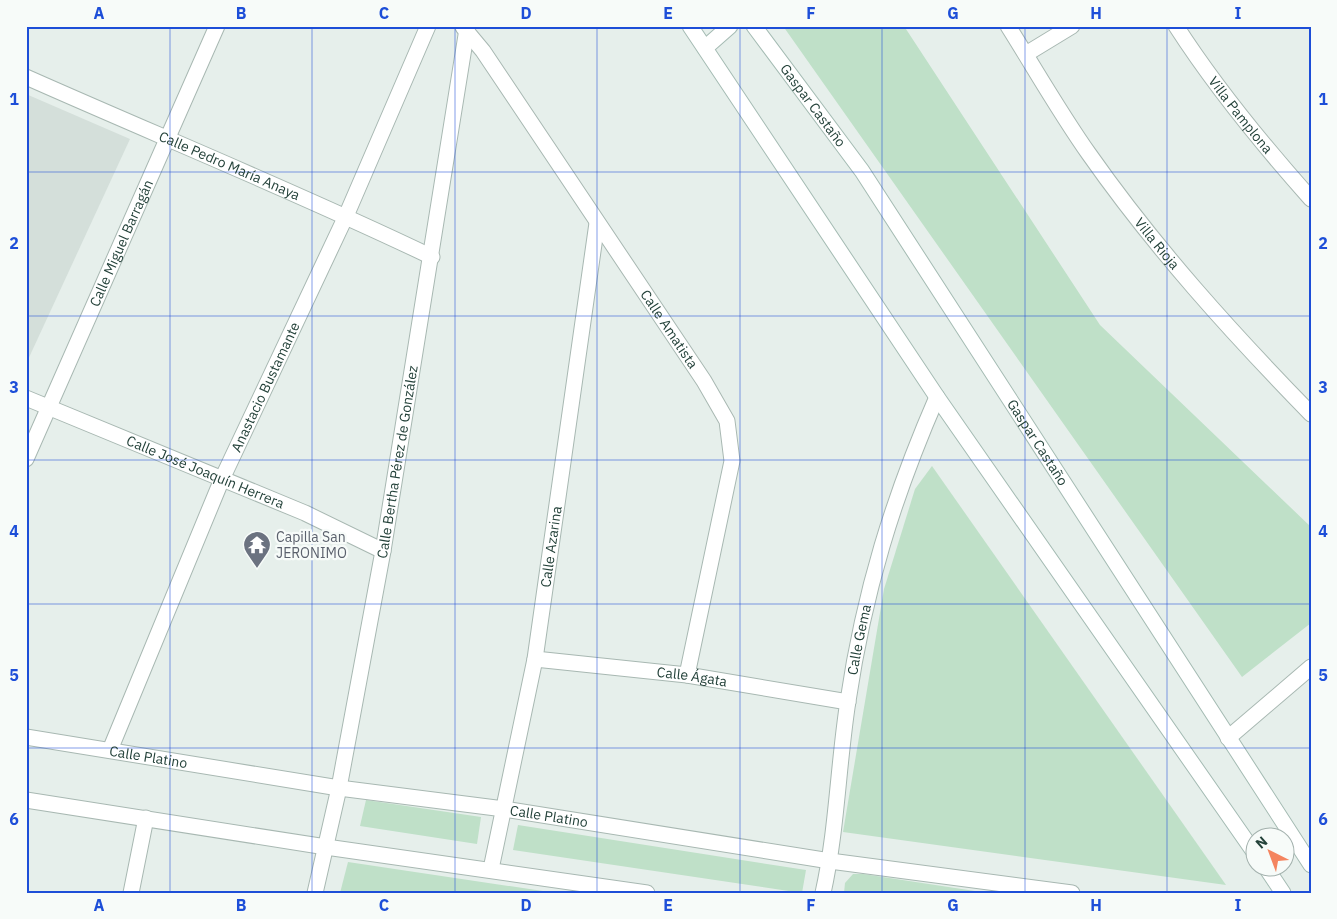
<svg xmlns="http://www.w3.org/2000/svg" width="1337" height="919" viewBox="0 0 1337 919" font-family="'IBM Plex Sans',sans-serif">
<rect width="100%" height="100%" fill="#e6efeb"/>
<polygon fill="#d4dfda" points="26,94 130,139 26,364"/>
<g fill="#bfe0c8">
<polygon points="783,26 904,26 1100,325 1311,527 1311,623 1242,677"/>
<polygon points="932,466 1212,865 1226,885 843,832 884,589 915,489"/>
<polygon points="366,800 481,817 477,844 360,826"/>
<polygon points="518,825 806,870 802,893 513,850"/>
<polygon points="348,862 556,893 340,893"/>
<polygon points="853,874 863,874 988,893 844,893 845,883"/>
</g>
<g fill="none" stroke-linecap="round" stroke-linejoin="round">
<defs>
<g id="minor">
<path id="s1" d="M1008,26C1035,69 1060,113 1089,154C1155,248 1231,332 1311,414"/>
<path id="s2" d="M1176,26C1216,88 1262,144 1311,199"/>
<path id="s3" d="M463,27L483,51L704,381L727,421L732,461L687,675"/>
<polyline points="1026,54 1072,26"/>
<path id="s4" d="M26,77C161,137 299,193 432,257"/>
<path id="s5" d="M26,398L305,513L383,551"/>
<path id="s6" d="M26,459L217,26"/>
<path id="s7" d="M535,659L687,675L848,702"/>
<path id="s8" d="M26,737L339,788L504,809L830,861L1072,893"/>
<polyline points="1228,738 1311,667"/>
<path id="s9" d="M110,750L222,479L346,216L428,26"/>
<polyline points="26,800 326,847 647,893"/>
<path id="s10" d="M491,869L535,659L597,223"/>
<polyline points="131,893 146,818"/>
<path id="s11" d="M315,893L339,788L383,551L467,29"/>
<path id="s12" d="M823,893C837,830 838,765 848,701C864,592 893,498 937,397"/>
</g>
<g id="secondary">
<polyline points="690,26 937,397 1254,852"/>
<path id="s13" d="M754,26L862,171L1311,865"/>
<polyline points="705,48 730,26"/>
<polyline points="1265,866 1283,893"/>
</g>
</defs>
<use href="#minor" stroke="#a8b8b2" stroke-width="17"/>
<use href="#secondary" stroke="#a4bbb3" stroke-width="17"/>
<use href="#minor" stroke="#fff" stroke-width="15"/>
<use href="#secondary" stroke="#fff" stroke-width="15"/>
</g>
<path fill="none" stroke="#1d4ed8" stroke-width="1" stroke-opacity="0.55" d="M170,26V893M312,26V893M455,26V893M597,26V893M740,26V893M882,26V893M1025,26V893M1167,26V893M26,172H1311M26,316H1311M26,460H1311M26,604H1311M26,748H1311"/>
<defs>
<symbol id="temple-pin" viewBox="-11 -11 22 30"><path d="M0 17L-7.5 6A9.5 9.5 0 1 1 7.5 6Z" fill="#6b7280" stroke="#f7fbf9"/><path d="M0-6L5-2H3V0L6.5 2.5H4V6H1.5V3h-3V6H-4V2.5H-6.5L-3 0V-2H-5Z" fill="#fff"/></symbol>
</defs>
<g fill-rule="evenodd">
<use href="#temple-pin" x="241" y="529" width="32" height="43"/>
</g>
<g text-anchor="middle" stroke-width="4.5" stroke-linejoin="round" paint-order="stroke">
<g font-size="14" fill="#24423a" stroke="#f7fbf9">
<text dy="5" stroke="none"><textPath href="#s13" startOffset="99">Gaspar Castaño</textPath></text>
<text dy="5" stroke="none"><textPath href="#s2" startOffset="110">Villa Pamplona</textPath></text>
<text dy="5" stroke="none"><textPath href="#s4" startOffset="222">Calle Pedro María Anaya</textPath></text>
<text dy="5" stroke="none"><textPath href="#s6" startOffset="236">Calle Miguel Barragán</textPath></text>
<text dy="5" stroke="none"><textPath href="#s1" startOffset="264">Villa Rioja</textPath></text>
<text dy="5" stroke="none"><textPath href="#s3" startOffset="366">Calle Amatista</textPath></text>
<text dy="5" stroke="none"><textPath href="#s9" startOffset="395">Anastacio Bustamante</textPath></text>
<text dy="5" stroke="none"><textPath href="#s13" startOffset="504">Gaspar Castaño</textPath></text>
<text dy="5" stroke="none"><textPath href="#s11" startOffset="439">Calle Bertha Pérez de González</textPath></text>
<text dy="5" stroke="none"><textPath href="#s5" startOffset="194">Calle José Joaquín Herrera</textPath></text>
<text dy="5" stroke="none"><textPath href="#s10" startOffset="328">Calle Azarina</textPath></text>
<text dy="5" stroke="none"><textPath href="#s12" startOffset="256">Calle Gema</textPath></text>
<text dy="5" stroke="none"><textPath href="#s7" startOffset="158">Calle Ágata</textPath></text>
<text dy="5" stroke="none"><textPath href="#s8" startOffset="124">Calle Platino</textPath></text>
<text dy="5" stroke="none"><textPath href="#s8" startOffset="529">Calle Platino</textPath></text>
</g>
<g font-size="14" fill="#5b616d" stroke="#f7fbf9" text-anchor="start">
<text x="276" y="542">Capilla San<tspan x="276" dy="16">JERONIMO</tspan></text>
</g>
</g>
<rect width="1337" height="919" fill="none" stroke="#f7fbf9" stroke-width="55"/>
<g transform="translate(1270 852) rotate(318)"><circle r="24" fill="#f7fbf9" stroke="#a3b1ad"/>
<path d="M0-4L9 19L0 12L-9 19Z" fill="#f4845f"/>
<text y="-8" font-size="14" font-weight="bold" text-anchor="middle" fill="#24423a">N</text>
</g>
<rect x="28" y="28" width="1282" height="864" fill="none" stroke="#1d4ed8" stroke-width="2"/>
<g font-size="16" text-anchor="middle" font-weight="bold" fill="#1d4ed8">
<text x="99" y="19">A</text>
<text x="241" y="19">B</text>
<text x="384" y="19">C</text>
<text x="526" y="19">D</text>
<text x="668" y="19">E</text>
<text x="811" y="19">F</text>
<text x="953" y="19">G</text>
<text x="1096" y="19">H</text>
<text x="1238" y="19">I</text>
<text x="14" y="105">1</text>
<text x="1323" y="105">1</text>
<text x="14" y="249">2</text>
<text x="1323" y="249">2</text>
<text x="14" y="393">3</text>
<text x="1323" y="393">3</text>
<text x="14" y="537">4</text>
<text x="1323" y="537">4</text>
<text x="14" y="681">5</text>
<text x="1323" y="681">5</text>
<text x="14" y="825">6</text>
<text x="1323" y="825">6</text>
<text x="99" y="911">A</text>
<text x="241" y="911">B</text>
<text x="384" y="911">C</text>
<text x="526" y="911">D</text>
<text x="668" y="911">E</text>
<text x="811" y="911">F</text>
<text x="953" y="911">G</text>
<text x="1096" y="911">H</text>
<text x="1238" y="911">I</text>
</g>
</svg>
